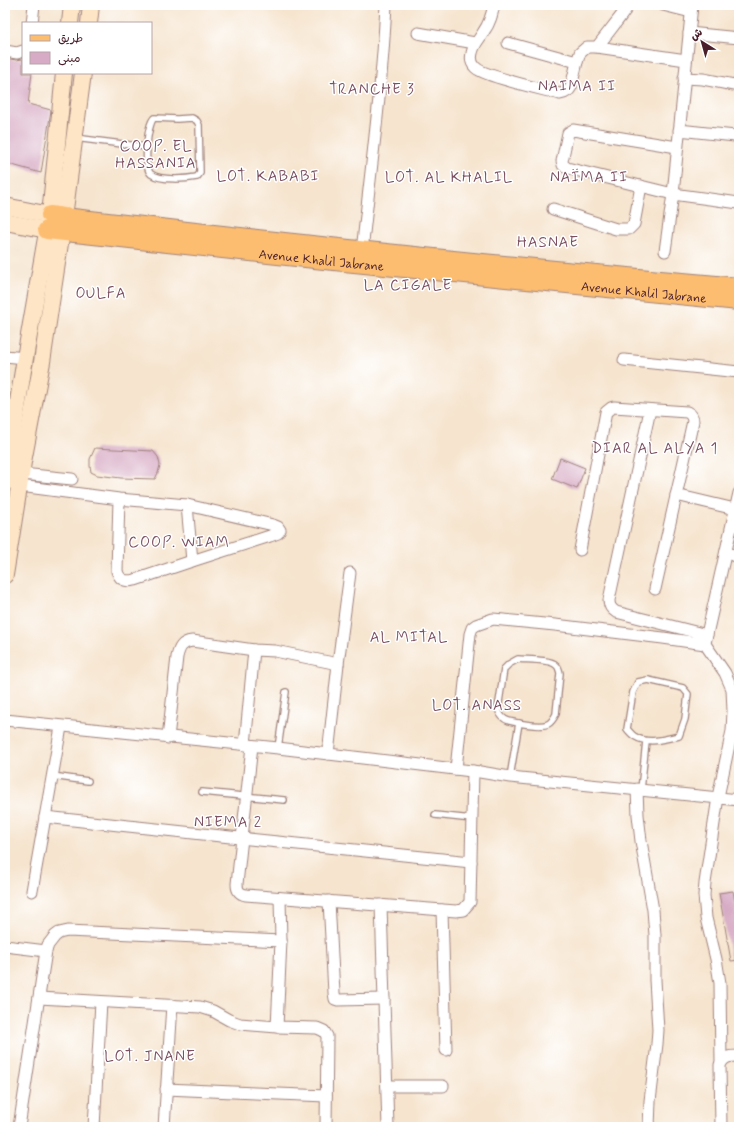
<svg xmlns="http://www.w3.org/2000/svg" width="744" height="1132" viewBox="0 0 744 1132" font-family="Mynerve,'Playpen Sans Arabic',sans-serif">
<rect width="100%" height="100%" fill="#fff"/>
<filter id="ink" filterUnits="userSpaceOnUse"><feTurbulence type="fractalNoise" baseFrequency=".025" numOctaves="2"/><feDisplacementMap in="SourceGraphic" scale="8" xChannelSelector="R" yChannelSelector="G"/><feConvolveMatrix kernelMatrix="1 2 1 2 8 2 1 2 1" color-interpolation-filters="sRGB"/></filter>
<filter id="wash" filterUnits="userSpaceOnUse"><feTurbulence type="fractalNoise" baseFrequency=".012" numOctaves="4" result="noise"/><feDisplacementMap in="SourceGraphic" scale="16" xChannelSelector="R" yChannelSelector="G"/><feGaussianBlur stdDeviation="0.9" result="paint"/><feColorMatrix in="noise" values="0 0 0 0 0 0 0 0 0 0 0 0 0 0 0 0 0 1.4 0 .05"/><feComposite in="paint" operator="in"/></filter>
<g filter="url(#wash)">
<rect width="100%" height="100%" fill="#f6e4ce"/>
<g id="blocks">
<g fill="#d7abc5">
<polygon points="5,58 16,60 23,59 23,73 32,73 28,104 51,110 41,173 5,163"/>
<polygon points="95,448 153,451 158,457 160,465 158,473 155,479 121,478 97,475 91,472 90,466 90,459"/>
<polygon points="560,458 585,468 577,489 552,479"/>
<polygon points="733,891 739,927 739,960 731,961 719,893"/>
</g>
</g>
</g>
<g filter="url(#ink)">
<use href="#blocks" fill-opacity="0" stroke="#a0827c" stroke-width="1"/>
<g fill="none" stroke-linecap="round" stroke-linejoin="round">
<defs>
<g id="service">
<path d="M154,118L177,119L192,118L197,121L199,125L200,173L197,177C186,179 161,181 151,174C143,167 147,125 154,118Z"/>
<polyline points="75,138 146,147"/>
<path d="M518,659C526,660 550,659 556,665C559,667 559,670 560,673L556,714C554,718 552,722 548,724C540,728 518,723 509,721C503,719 500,716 498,709L504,669L509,664Z"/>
<path d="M648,680L683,688L688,694L685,719L679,736C664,739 648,745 634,736C631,734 629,731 627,729L633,692L638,682Z"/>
<polyline points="278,748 286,692"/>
<polyline points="52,776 88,781"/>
<polyline points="510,777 519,723"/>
<polyline points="641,790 646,741"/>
<polyline points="202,792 284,800"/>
<polyline points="435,815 472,819"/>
</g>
<g id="minor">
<path d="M494,5C492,14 490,23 484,31C480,39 474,43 472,53C471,57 471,63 475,67C482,76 546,90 560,94L564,93L569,90L571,87L577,62L580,53L587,47H597L611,29L621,16L629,5"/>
<polyline points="663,5 691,12"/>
<polyline points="32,23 34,5"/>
<polyline points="418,33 475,43"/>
<polyline points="689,33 739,38"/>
<polyline points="508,43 577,62"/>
<polyline points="597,47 686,60"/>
<polyline points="5,51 17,53 23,51"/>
<polyline points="684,78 703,79 739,86"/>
<polyline points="679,130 735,136 739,135"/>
<polyline points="677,147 573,130 568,133 562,161 563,165 567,168 673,194 739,203"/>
<polyline points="553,209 616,229 629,229 634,224 641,186"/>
<path d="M362,251C371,169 382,87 386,5"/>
<polyline points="665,251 673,194 692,5"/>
<polyline points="5,356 25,358"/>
<polyline points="624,360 739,372"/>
<path d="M650,410L609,600C609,606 611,609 616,612L707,635"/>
<polyline points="22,474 72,479"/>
<path d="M20,486L119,499L187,505L273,525L278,527L280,530L278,533L270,536L192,561L135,580C126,582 120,581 117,571L119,499"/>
<polyline points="676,495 735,509"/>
<polyline points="187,505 192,561"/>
<path d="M580,550L606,412L611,408L614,407L687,412C691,414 693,417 693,421L655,589"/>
<polyline points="726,552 739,558"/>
<polyline points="705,643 739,493"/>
<polyline points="5,720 278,748 480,772 510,777 739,800"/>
<path d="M168,738L177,657C179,648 182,642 192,641L254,650L275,651L338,664"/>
<polyline points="245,745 254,650"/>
<path d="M252,746L237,884C237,891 240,894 246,895L456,911L463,910L470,902L473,771"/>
<polyline points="328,754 338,664 350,573"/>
<polyline points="456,769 470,634 472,628 476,625 493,619 555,625 663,638 705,644 725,673 732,689 733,711 732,731 718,797 705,883 704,895 706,918 716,959 720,983 721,1062"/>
<polyline points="637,789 638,815 641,841 653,910 655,935 655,980 658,1030 657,1044 650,1101 649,1127"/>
<polyline points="45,817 221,836 471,862"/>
<polyline points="32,891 61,727"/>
<polyline points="329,901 334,993 335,999 338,1000 384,999"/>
<polyline points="381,905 388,1127"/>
<polyline points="442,910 446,1050"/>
<polyline points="5,946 46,951"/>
<polyline points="39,998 200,1007 213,1011 229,1020 240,1024 277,1027 317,1028 324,1031 327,1036 326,1127"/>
<polyline points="277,1027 281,941 280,898"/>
<polyline points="387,1086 443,1086"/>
<polyline points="166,1089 326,1096"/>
<polyline points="19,1127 46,951 48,945 55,936 59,933 68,931 281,941"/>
<polyline points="94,1127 101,1002"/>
<polyline points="164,1127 172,1005"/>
<path d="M721,1127L720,1065C724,1056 730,1056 739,1056"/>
</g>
<g id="secondary">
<polyline points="70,23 72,5"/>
<polyline points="89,23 91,5"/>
<polyline points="5,206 50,215"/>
<polyline points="5,222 47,230"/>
<polyline points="5,483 25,358 50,215 64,73"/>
<polyline points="5,575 23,462 42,362 64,217 83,73"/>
</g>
<g id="primary">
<path d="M50,215L64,217C289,243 514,268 739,287"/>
<path id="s1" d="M47,230L324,260L739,301"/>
</g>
</defs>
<use href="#service" stroke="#a0827c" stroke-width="8"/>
<use href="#minor" stroke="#a0827c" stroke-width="13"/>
<use href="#secondary" stroke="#a0827c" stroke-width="18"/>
<use href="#primary" stroke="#a0827c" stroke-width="20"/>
<use href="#service" stroke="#fff" stroke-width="5.5"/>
<use href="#minor" stroke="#fff" stroke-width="11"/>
<use href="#secondary" stroke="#fee5c5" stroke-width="16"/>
<use href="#primary" stroke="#fcbd6f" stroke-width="18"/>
</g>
</g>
<g text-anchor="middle" stroke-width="3" stroke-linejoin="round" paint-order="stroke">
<g font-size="13" fill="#4a1f2b" stroke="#fff">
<text dy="5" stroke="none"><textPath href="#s1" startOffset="276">Avenue Khalil Jabrane</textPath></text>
<text dy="5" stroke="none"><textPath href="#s1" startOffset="600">Avenue Khalil Jabrane</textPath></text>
</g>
<g font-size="15" letter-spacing="1" fill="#7b5061" stroke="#fff">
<text x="577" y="91">NAIMA II</text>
<text x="372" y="94">TRANCHE 3</text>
<text x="156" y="151">COOP. EL<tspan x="156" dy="17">HASSANIA</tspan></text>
<text x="268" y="181">LOT. KABABI</text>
<text x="449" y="182">LOT. AL KHALIL</text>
<text x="589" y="182">NAÏMA II</text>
<text x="548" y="247">HASNAE</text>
<text x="408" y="290">LA CIGALE</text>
<text x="101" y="298">OULFA</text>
<text x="655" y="453">DIAR AL ALYA 1</text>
<text x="179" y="547">COOP. WIAM</text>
<text x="409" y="642">AL MITAL</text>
<text x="477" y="710">LOT. ANASS</text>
<text x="228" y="827">NIEMA 2</text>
<text x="150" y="1061">LOT. JNANE</text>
</g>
</g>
<rect width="744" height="1132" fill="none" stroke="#fff" stroke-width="20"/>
<rect x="22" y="22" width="130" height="52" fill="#ffffff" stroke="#b7a5aa"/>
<rect x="30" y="35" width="20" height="6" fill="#fcbd6f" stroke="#b7a5aa"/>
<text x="58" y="42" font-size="12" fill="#4a1f2b">طريق</text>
<rect x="30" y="52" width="20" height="12" fill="#d7abc5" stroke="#b7a5aa"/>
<text x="58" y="62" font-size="12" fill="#4a1f2b">مبنى</text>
<g transform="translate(702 42) rotate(323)" stroke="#ffffff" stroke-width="3" paint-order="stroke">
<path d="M0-3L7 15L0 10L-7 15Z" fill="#4a1f2b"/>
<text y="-6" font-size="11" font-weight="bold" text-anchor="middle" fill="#4a1f2b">ش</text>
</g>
</svg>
